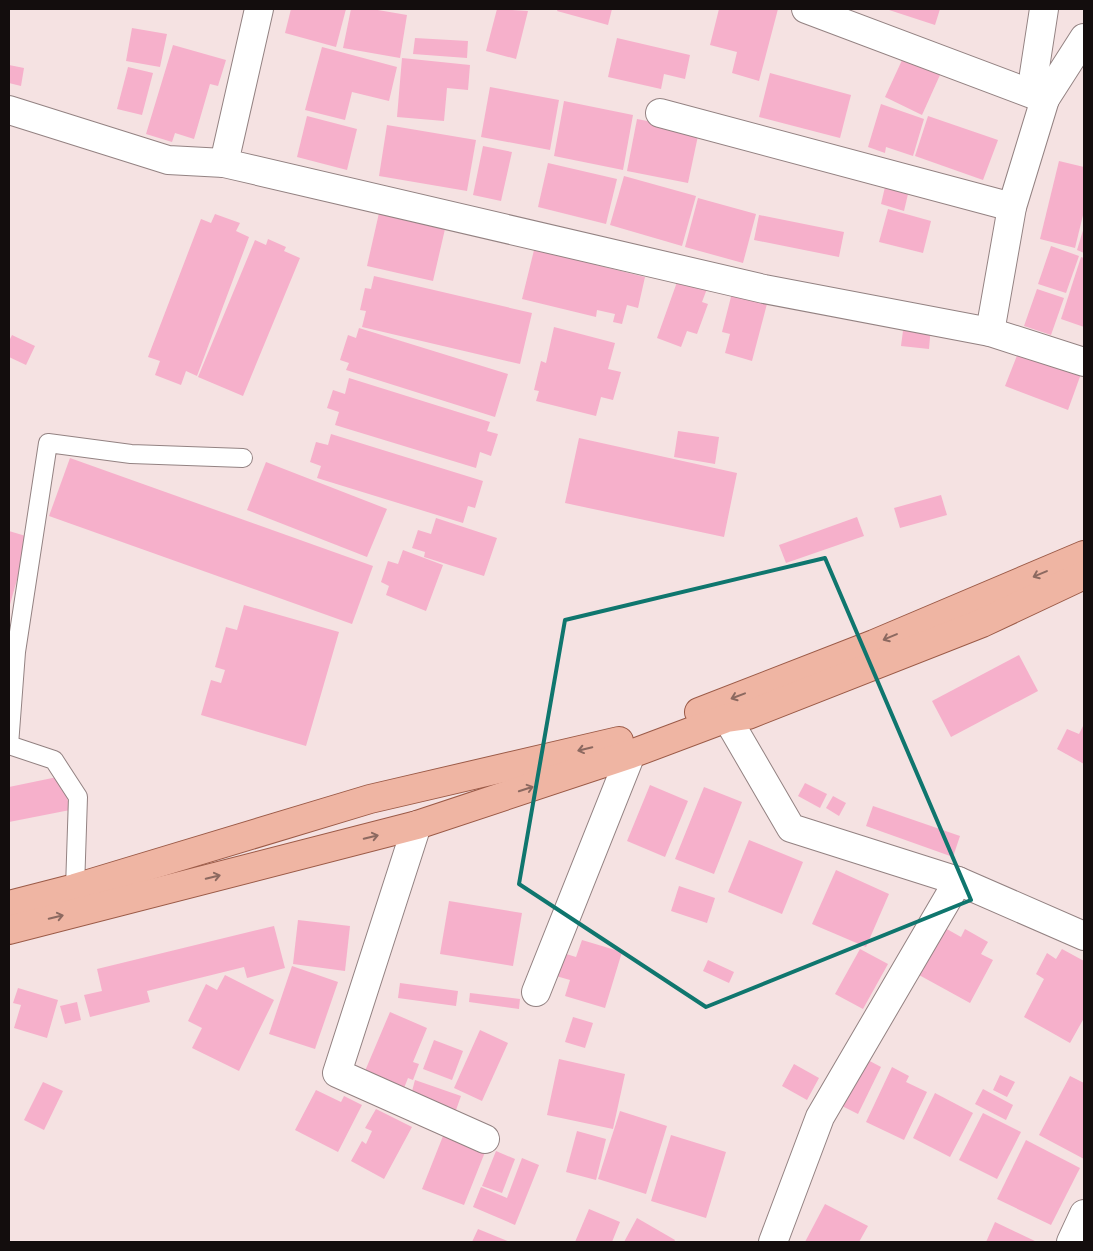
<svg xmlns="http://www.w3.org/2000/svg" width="1093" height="1251" viewBox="0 0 1093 1251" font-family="Commissioner,sans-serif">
<rect width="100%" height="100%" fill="#f5e2e2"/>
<g fill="#f6b0cb">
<polygon points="291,9 346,9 336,47 285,33"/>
<polygon points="351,9 372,9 407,15 400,58 343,48"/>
<polygon points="497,9 528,11 516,59 486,51"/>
<polygon points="558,9 612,9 608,25 557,11"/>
<polygon points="719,9 778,9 759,81 732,73 737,52 710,45"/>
<polygon points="886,9 940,9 935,25"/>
<polygon points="132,28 167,34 160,67 126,61"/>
<polygon points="415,38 468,41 467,58 413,54"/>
<polygon points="617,38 690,55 685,79 664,74 661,89 608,77"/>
<polygon points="173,45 226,60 218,86 210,84 194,139 175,133 172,142 146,134"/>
<polygon points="322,47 397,67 389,101 352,92 345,120 305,110"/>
<polygon points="402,58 470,65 468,90 447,88 444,121 397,117"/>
<polygon points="903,58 940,75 922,115 885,97"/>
<polygon points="9,65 24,68 21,86 9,83"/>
<polygon points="128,67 153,73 142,115 117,109"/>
<polygon points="770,73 851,95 840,138 759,117"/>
<polygon points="490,87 559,100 550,150 481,137"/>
<polygon points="564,101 633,115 623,170 554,156"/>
<polygon points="881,104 924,119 913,156 886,147 885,153 868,147"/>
<polygon points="307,116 357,129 347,170 297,157"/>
<polygon points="928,116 998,140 983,180 915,156"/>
<polygon points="637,119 699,131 688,183 627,171"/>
<polygon points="387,125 476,140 467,191 379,176"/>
<polygon points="483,146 512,152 501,201 473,195"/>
<polygon points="1059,161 1084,167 1084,211 1075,248 1040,239"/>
<polygon points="548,163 617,179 606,224 538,207"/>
<polygon points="624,176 696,196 682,246 610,225"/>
<polygon points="885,187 908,194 904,211 881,204"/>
<polygon points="698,198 756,214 743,263 685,247"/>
<polygon points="888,209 931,221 923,253 879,242"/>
<polygon points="379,213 445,229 433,281 367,266"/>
<polygon points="215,214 240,223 236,231 249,237 197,376 186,371 181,385 155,375 160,361 148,357 201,219 211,223"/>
<polygon points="759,215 844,232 839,257 754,240"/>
<polygon points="1084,227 1084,253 1077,250"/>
<polygon points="268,239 286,247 284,251 300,258 243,396 198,377 255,240 266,245"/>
<polygon points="535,246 600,254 597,265 645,277 638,308 627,305 622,324 613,322 615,314 597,310 596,317 522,299"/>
<polygon points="1051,246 1079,256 1066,293 1038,284"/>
<polygon points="1081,257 1084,258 1084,327 1061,319"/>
<polygon points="374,276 532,313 520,364 362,327 366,311 360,310 365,288 371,289"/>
<polygon points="688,279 708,286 702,302 708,304 697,334 687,331 681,347 657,338 677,282 686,286"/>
<polygon points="733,289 768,300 752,361 725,353 730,334 722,332"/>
<polygon points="1037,289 1064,298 1051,335 1024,326"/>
<polygon points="904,323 931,326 929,349 901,346"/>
<polygon points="554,327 615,343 608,369 621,372 613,400 601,397 596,416 536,401 539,391 534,390 541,361 546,363"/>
<polygon points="359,328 508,374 495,417 346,370 349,363 340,360 348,335 356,338"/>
<polygon points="12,335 35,346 26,365 9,357 9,341"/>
<polygon points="1020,348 1082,371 1068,410 1005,386"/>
<polygon points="349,378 490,422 487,431 498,434 491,456 480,452 476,468 335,425 339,412 327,408 333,390 345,394"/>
<polygon points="678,431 719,437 715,464 674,457"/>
<polygon points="331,434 483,481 475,508 468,506 463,523 317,478 321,466 310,462 316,442 328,445"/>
<polygon points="579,438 737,473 724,537 565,503"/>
<polygon points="70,458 373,566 352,624 49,516"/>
<polygon points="266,462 387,509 367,557 247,510"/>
<polygon points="941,495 947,515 900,528 894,508"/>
<polygon points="857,517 864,536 786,563 779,545"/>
<polygon points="436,518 497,538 484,576 424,557 425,552 412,548 418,530 431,534"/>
<polygon points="9,531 29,537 9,608"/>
<polygon points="403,550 443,565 426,611 386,595 389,586 381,582 388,561 398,564"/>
<polygon points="244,605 339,632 306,746 201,715 211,680 221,683 225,670 215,667 226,627 237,630"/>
<polygon points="1019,655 1038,691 951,737 932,701"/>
<polygon points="1084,724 1084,764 1057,749 1067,729 1079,734"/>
<polygon points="62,776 70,810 9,822 9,787"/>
<polygon points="805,783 827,794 820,808 798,796"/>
<polygon points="650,785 688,801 665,857 627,841"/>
<polygon points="704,787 742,802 714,874 675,859"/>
<polygon points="833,796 846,803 839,816 826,808"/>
<polygon points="873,806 960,836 953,857 866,826"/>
<polygon points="749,840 803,862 782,914 728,892"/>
<polygon points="836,870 889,894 866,947 812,924"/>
<polygon points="679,886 715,898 707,923 671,911"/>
<polygon points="449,901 522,913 513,966 440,954"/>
<polygon points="298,920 350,926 345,971 293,964"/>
<polygon points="274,926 285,968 247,978 244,967 147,991 150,1002 90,1017 84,995 102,991 97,969"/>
<polygon points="945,928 961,937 965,929 988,942 981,954 993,960 970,1003 919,975"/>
<polygon points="582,940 622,952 605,1008 565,996 570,980 556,976 563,953 576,957"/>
<polygon points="860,949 888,964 863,1009 835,994"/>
<polygon points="1062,949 1084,961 1084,1018 1070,1043 1024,1017 1044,979 1036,974 1047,953 1056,959"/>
<polygon points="708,960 734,972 729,983 703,971"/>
<polygon points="292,966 338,982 315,1049 269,1034"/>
<polygon points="225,975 274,1000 239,1071 192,1048 202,1028 188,1021 206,984 217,990"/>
<polygon points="400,983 458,991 456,1006 398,998"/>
<polygon points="18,988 58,1000 47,1038 14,1028 21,1005 13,1003"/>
<polygon points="470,993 520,999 519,1009 469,1002"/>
<polygon points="77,1002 81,1020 65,1024 60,1006"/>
<polygon points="390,1012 427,1028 413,1062 419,1064 413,1080 408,1078 404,1088 365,1071"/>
<polygon points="573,1017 593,1023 585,1048 565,1042"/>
<polygon points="480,1030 508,1043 482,1101 454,1088"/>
<polygon points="434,1040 463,1051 452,1080 423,1069"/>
<polygon points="559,1059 625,1074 613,1129 547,1115"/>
<polygon points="866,1059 881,1067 858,1114 842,1106"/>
<polygon points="794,1064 819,1078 807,1100 782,1086"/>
<polygon points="892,1067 909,1076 906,1082 927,1092 904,1140 866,1122"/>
<polygon points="1000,1075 1015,1082 1007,1097 993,1090"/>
<polygon points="1070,1076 1084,1083 1084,1159 1039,1135"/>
<polygon points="415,1080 461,1096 456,1110 411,1095"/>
<polygon points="43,1082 63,1091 44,1130 24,1120"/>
<polygon points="983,1089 1013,1105 1006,1120 975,1104"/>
<polygon points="316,1090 341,1102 344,1096 362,1105 338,1152 295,1130"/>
<polygon points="935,1093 973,1113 950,1157 913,1138"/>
<polygon points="376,1109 412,1127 384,1179 351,1161 362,1141 366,1144 372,1131 365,1128"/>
<polygon points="620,1111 667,1126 646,1194 598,1179"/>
<polygon points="983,1113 1021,1132 997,1179 959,1160"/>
<polygon points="445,1131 487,1147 464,1205 422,1189"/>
<polygon points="577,1131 606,1139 596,1180 566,1172"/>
<polygon points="671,1135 726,1152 706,1218 651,1201"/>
<polygon points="1026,1140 1080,1168 1051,1225 997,1199"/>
<polygon points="496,1151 515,1159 502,1193 482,1186"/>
<polygon points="522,1158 539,1165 515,1225 473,1207 481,1187 507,1198"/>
<polygon points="825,1204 868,1226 859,1242 805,1242"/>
<polygon points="589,1209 620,1222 612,1242 575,1242"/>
<polygon points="637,1218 675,1240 674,1242 624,1242"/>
<polygon points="995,1222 1037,1242 986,1242"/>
<polygon points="478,1229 510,1242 472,1242"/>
</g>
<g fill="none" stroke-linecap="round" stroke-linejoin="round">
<defs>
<polyline id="service" points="75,888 78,797 54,760 9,745 16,652 48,443 131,454 243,458"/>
<g id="minor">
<polyline points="259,9 224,163 764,289 990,332 1084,362"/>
<polyline points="806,9 1045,99"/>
<polyline points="1044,9 1034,74 1045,99"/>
<polyline points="9,110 168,160 224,163"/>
<polyline points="660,113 1012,207"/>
<polyline points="990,332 1012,207 1045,99 1084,38"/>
<polyline points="727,718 791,828 958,881 1084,936"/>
<polyline points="417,825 337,1073 485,1139"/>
<polyline points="536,992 631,754"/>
<polyline points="773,1242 820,1117 958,881"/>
<polyline points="1071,1242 1084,1214"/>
</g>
<g id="primary">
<polyline points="699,712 874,644 1084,555"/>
<polyline points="9,905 75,888 370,799 619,741"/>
<polyline points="9,930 417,825 631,754 727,718 748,715 982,623 1084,575"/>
</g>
</defs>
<use href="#service" stroke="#938282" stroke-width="20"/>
<use href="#minor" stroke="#938282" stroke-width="30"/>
<use href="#primary" stroke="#9b5a47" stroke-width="30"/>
<use href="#service" stroke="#fff" stroke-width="18"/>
<use href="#minor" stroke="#fff" stroke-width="28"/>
<use href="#primary" stroke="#efb5a3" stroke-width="28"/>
</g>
<defs><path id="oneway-shaft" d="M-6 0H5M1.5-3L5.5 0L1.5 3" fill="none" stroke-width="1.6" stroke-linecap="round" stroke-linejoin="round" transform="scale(1.25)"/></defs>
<g stroke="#8c6960">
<use href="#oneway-shaft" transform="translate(1040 574) rotate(157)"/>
<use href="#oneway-shaft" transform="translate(890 637) rotate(157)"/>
<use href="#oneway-shaft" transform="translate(738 696) rotate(159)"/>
<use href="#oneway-shaft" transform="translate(585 749) rotate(167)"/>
<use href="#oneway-shaft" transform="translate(526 789) rotate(-18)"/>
<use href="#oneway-shaft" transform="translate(371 837) rotate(-14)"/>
<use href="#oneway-shaft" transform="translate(213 877) rotate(-14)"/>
<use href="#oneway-shaft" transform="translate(56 917) rotate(-14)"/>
</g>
<path fill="none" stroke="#0f766e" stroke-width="4" stroke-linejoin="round" d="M825,558L971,900L706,1007L519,884L565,620Z"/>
<rect width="1093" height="1251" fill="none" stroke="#130d0d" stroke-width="20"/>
</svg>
